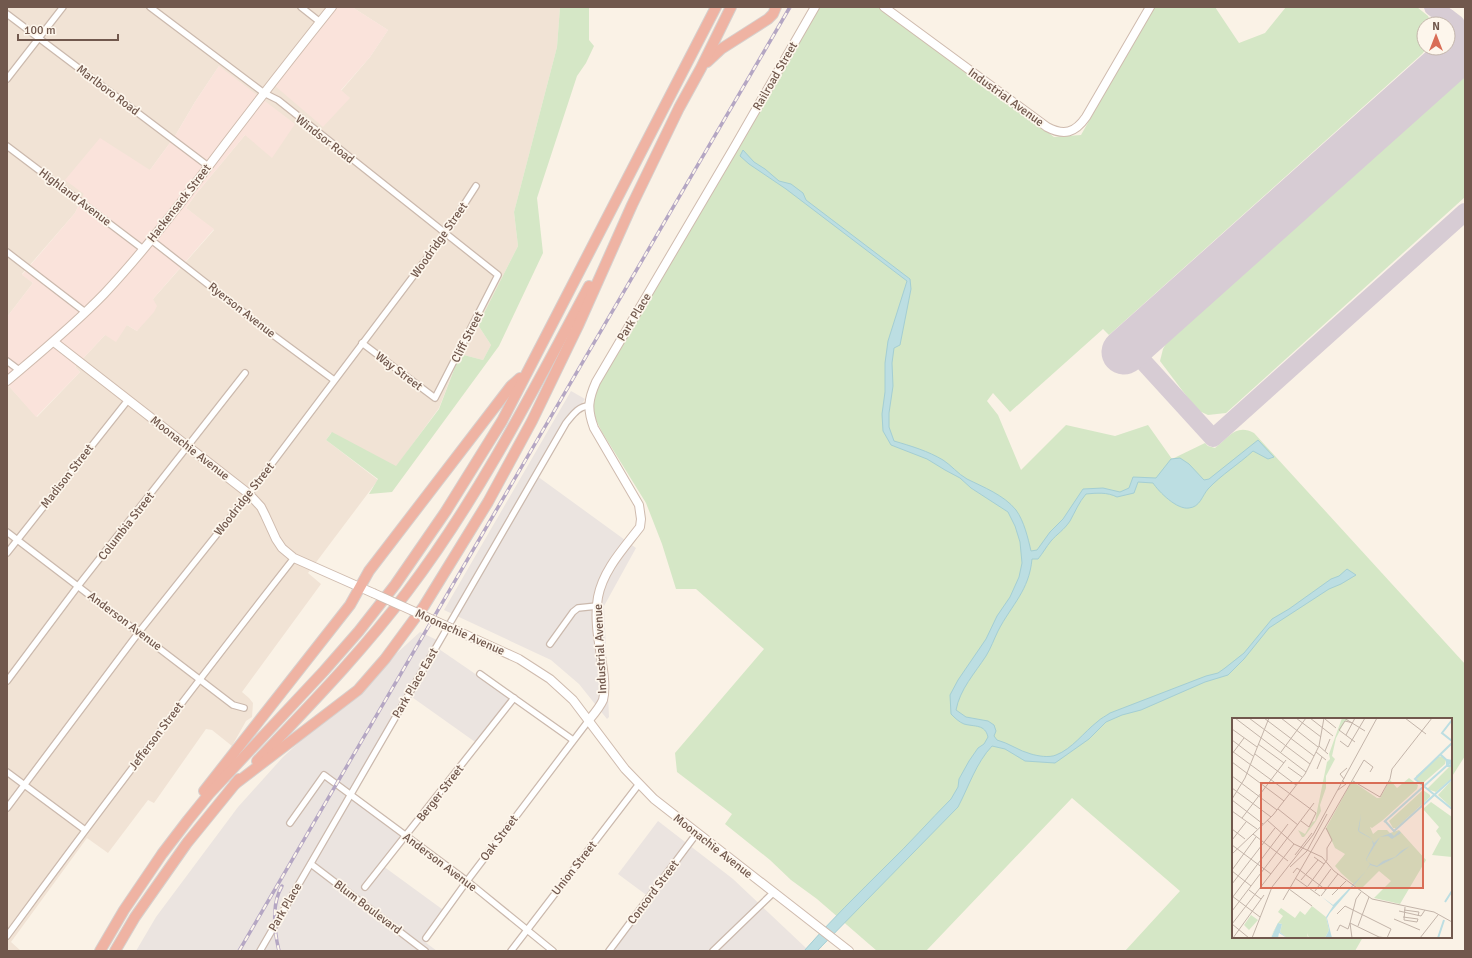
<svg xmlns="http://www.w3.org/2000/svg" width="1472" height="958" viewBox="0 0 1472 958" font-family="Signika,sans-serif">
<rect width="100%" height="100%" fill="#faf2e6"/>
<polygon fill="#f1e3d5" points="7,7 334,7 281,76 350,98 341,91 370,57 388,30 352,7 560,7 557,47 514,212 518,246 478,325 491,345 483,360 460,354 439,408 396,467 331,433 326,440 378,480 308,573 321,584 242,692 249,698 253,703 252,717 246,721 232,746 212,730 206,729 154,803 148,800 108,853 87,838 11,942 21,951 7,951 7,384 37,417 80,372 75,367 105,335 127,325 137,331 153,299 214,230 186,208 196,194 245,135 219,66 195,102 175,136 150,170 84,194 75,213 22,274 33,283 7,317"/>
<g fill="#fae3db">
<polygon points="334,7 352,7 388,30 370,57 341,90 350,98 323,127 275,86 281,76"/>
<polygon points="219,66 295,124 272,158 245,135 196,194 186,208 214,229 153,299 157,306 154,312 137,331 127,325 116,342 105,335 75,367 80,372 36,417 7,384 7,317 33,283 22,275 75,213 84,194 65,180 100,138 150,170 175,136 195,102"/>
</g>
<g fill="#ebe4e0">
<polygon points="571,391 585,399 537,476 636,548 604,606 609,717 607,719 579,684 551,660 444,610"/>
<polygon points="420,632 439,641 436,647 512,699 478,744 409,695 351,793 406,835 383,866 446,912 425,942 437,951 136,951 156,917 238,807 283,757"/>
<polygon points="658,821 733,879 806,948 813,941 822,947 818,951 609,951 649,897 618,874"/>
</g>
<g fill="#d5e7c6">
<polygon points="560,7 589,7 589,40 594,46 586,63 577,76 537,198 543,253 499,346 392,492 369,494 378,479 326,440 332,432 396,466 439,409 460,354 483,360 491,345 478,325 518,246 514,212 557,47"/>
<path d="M815,7H889L1054,137L1081,135L1153,7H1215L1239,43L1265,33L1286,7H1417L1428,16L1432,24H1424V48H1427L1422,54L1109,335L1103,329L1010,412L993,393L987,401L998,415L1021,470L1066,425L1115,436L1148,425L1172,459L1205,443L1208,446L1215,448C1228,438 1236,423 1254,433L1465,664V756L1451,778V719H1233V937H1363L1355,951H1125L1180,891L1072,798L926,951H877L817,899L791,880L770,860L725,824L732,814L677,772L675,753L764,649L696,589H676L662,544L646,503L602,432L589,406L590,395Z"/>
<polygon points="1465,75 1465,197 1226,413 1208,415 1197,410 1160,361 1163,349 1167,342"/>
</g>
<path fill="#bcdee2" stroke="#a4ced3" d="M743,150L754,162L765,169L779,181L791,184L803,193L806,200L910,279L911,289L900,345L894,348L892,363L893,386L889,413V427L894,441C911,446 928,451 943,460C951,465 958,474 967,479C983,487 1004,495 1016,510C1024,521 1028,538 1031,551L1037,550L1050,532L1063,519L1083,489L1103,488L1120,492L1129,488L1133,477L1156,478L1171,459L1180,458L1189,464L1204,480L1209,479L1258,440L1274,457L1268,459L1253,451C1239,464 1221,475 1208,489C1202,496 1200,507 1189,508C1177,510 1159,492 1153,483L1138,482L1134,493L1117,497C1107,492 1097,493 1086,494C1079,502 1075,512 1070,521C1064,530 1057,534 1051,541C1046,547 1043,553 1038,559H1032C1029,591 1012,604 998,631C994,639 991,648 986,656C975,673 960,689 956,710L966,717L988,721L994,725L996,731L994,736L997,740C1009,743 1019,751 1031,754C1038,756 1049,758 1056,755C1072,749 1084,732 1097,722C1101,718 1106,716 1110,713L1206,676L1218,673L1225,668L1244,653L1272,619L1289,609L1331,579L1339,576L1347,569L1356,575L1341,584L1329,589L1269,628L1244,659L1228,675L1205,682L1141,710L1122,715L1106,722L1089,739L1055,763L1025,761L1005,749L992,746C976,763 969,786 958,807L817,951H804C830,921 859,893 887,865C909,844 929,821 951,799L958,787L959,779L969,761L978,748L984,744L988,737C985,724 975,727 964,724C959,722 955,718 951,714L950,695L958,680L986,639L997,616L1010,597L1019,577L1022,563L1020,542L1015,526L1008,512L971,488L960,478L945,470L927,459L891,445L883,431L882,414L885,392V363L888,341L907,281L786,189L749,164L740,156Z"/>
<g fill="none" stroke-linecap="round" stroke-linejoin="round">
<g stroke="#d7ccd4" stroke-width="18">
<polyline points="1433,7 1456,24"/>
<path d="M1448,18C1458,32 1460,42 1452,59"/>
<polyline points="1130,347 1213,438 1465,212"/>
</g>
<polyline stroke="#d7ccd4" stroke-width="45" points="1124,352 1465,47"/>
<defs>
<g id="street">
<polyline points="150,7 264,93 278,100 498,275 435,398 362,343"/>
<polyline points="301,7 320,22"/>
<polyline points="7,14 208,166"/>
<polyline points="7,79 63,7"/>
<polyline points="7,146 143,249"/>
<polyline points="150,239 265,329 334,380"/>
<polyline points="7,252 85,312"/>
<polyline points="7,361 19,370"/>
<polyline points="7,532 233,705 244,708"/>
<polyline points="7,553 128,400"/>
<polyline points="550,644 573,612 578,608 597,606"/>
<polyline points="480,674 573,740"/>
<polyline points="7,681 78,586 245,373"/>
<polyline points="7,772 85,830"/>
<polyline points="7,808 139,632 249,494 445,234 476,186"/>
<polyline points="290,823 324,775 467,881 553,951"/>
<polyline points="311,864 425,951"/>
<polyline points="365,887 514,698"/>
<path d="M7,936C101,808 197,682 294,558"/>
<polyline points="426,938 467,881 589,720"/>
<path d="M260,951L566,423C572,416 578,406 589,406"/>
<polyline points="511,951 639,784"/>
<polyline points="609,951 697,833"/>
<polyline points="713,951 773,893"/>
</g>
<g id="secondary">
<path d="M884,7L1047,127C1064,136 1075,133 1086,117L1150,7"/>
<polyline points="54,342 249,494 261,507 265,515 276,539 282,548 294,558 373,593"/>
<path d="M7,381C40,353 74,325 104,294C148,247 187,195 226,143C261,97 296,52 332,7"/>
<polyline points="453,629 519,659 550,679 573,700 625,769 654,799 849,951"/>
<path d="M589,720C594,714 600,707 603,700C606,689 604,675 602,663C599,642 594,619 598,597C603,570 624,548 640,527L641,519L639,505L594,428C587,409 588,400 596,382L735,146L815,7"/>
</g>
<g id="highway">
<polyline points="707,62 721,49 768,19 773,14 776,7"/>
<path d="M257,761C309,706 362,652 407,592C479,497 533,391 589,286"/>
<polyline points="235,784 358,690 385,659 424,606 488,502 532,421 578,326 632,205 679,108 701,68 731,7"/>
<polyline points="204,791 350,605 369,571 511,386 520,378"/>
<polyline points="100,951 124,910 162,854 188,820 209,794 324,671 359,631 395,585 446,511 502,421 716,7"/>
<polyline points="115,951 135,917 187,843 239,779"/>
</g>
</defs>
<use href="#street" stroke="#cbb9ad" stroke-width="8"/>
<use href="#secondary" stroke="#cfbbae" stroke-width="10"/>
<use href="#highway" stroke="#d7d0cd" stroke-width="12"/>
<use href="#street" stroke="#fff" stroke-width="5.5"/>
<use href="#secondary" stroke="#fff" stroke-width="8"/>
<use href="#highway" stroke="#efb3a3" stroke-width="10"/>
<defs>
<g id="rail">
<polyline points="239,951 790,7"/>
<path d="M279,951C274,930 271,905 282,886"/>
</g>
</defs>
<use href="#rail" stroke="#b4a6c3" stroke-width="3.5"/>
<use href="#rail" stroke="#fdf6ec" stroke-width="2" stroke-dasharray="6" stroke-linecap="butt"/>
<defs>
<polyline id="secondary-bridge" points="373,593 453,629"/>
</defs>
<use href="#secondary-bridge" stroke="#cfbbae" stroke-width="10" stroke-linecap="butt"/>
<use href="#secondary-bridge" stroke="#fff" stroke-width="8"/>
</g>
<g text-anchor="middle" stroke-width="3.5" stroke-linejoin="round" paint-order="stroke">
<g font-size="12" fill="#71584d" stroke="#fdf6ec">
<text transform="translate(775 76) rotate(-60)" y="4">Railroad Street</text>
<text transform="translate(108 90) rotate(37)" y="4">Marlboro Road</text>
<text transform="translate(1006 97) rotate(36)" y="4">Industrial Avenue</text>
<text transform="translate(325 139) rotate(38)" y="4">Windsor Road</text>
<text transform="translate(75 197) rotate(37)" y="4">Highland Avenue</text>
<text transform="translate(179 203) rotate(-52)" y="4">Hackensack Street</text>
<text transform="translate(439 240) rotate(-55)" y="4">Woodridge Street</text>
<text transform="translate(242 310) rotate(38)" y="4">Ryerson Avenue</text>
<text transform="translate(634 317) rotate(-59)" y="4">Park Place</text>
<text transform="translate(467 337) rotate(-63)" y="4">Cliff Street</text>
<text transform="translate(399 371) rotate(37)" y="4">Way Street</text>
<text transform="translate(190 448) rotate(38)" y="4">Moonachie Avenue</text>
<text transform="translate(67 476) rotate(-52)" y="4">Madison Street</text>
<text transform="translate(244 499) rotate(-52)" y="4">Woodridge Street</text>
<text transform="translate(126 526) rotate(-52)" y="4">Columbia Street</text>
<text transform="translate(125 621) rotate(37)" y="4">Anderson Avenue</text>
<text transform="translate(460 632) rotate(24)" y="4">Moonachie Avenue</text>
<text transform="translate(600 649) rotate(-93)" y="4">Industrial Avenue</text>
<text transform="translate(415 683) rotate(-60)" y="4">Park Place East</text>
<text transform="translate(156 736) rotate(-53)" y="4">Jefferson Street</text>
<text transform="translate(440 793) rotate(-52)" y="4">Berger Street</text>
<text transform="translate(499 838) rotate(-53)" y="4">Oak Street</text>
<text transform="translate(713 846) rotate(38)" y="4">Moonachie Avenue</text>
<text transform="translate(440 862) rotate(37)" y="4">Anderson Avenue</text>
<text transform="translate(574 868) rotate(-52)" y="4">Union Street</text>
<text transform="translate(653 892) rotate(-53)" y="4">Concord Street</text>
<text transform="translate(285 907) rotate(-60)" y="4">Park Place</text>
<text transform="translate(368 907) rotate(37)" y="4">Blum Boulevard</text>
</g>
</g>
<g transform="translate(1232 718)">
<rect width="220" height="220" fill="#faf2e6"/>
<path d="M110,0L117,2L113,3L104,20L100,38L103,41L94,58V70L88,87L89,93L84,103L72,119H70L66,112L73,116L80,104L83,103L95,44L98,41L97,36ZM210,38L214,42L213,46L190,66L185,63L184,58L206,39ZM217,49H220V60L204,74L195,71ZM177,60L186,67L185,71L151,102L140,110L138,109L141,116L146,112H155L158,115L167,112L194,142L168,186L142,180L159,163L147,153L128,172L109,155L103,148L113,136L103,130L94,110L120,63L145,80H148L158,62L165,70ZM220,62V90L206,77ZM191,72L198,77V79L164,110H161L157,103ZM199,84L220,99V139L200,137L209,120L204,113L207,109L191,91ZM80,188L94,199L97,212L93,220H77L75,215L76,220H55L48,214L50,206L47,205L38,220L46,205L51,198L46,194L49,190L63,200L68,193L73,197ZM19,197L26,202L17,212L12,207Z" fill="#d5e7c6"/>
<path d="M111,81L129,96L127,113L139,120L142,125L148,119L159,115L162,118L167,113L169,115L160,121L156,118L148,119L134,142L139,146L145,148L151,143L163,139L169,133L178,128L164,139L145,149L138,147L134,153L98,195L95,200L100,220H93L97,212L94,199L101,188L90,179L101,187L107,181L134,153L138,146L134,141L141,127L140,121L127,114L126,112L129,96ZM46,205L50,206L48,214L55,220L47,215L46,220H39Z" fill="#bcdee2"/>
<path fill="none" stroke="#bcdee2" stroke-width="2" d="M220,2L210,15L220,23M220,25L183,61L220,91M208,36L220,47M220,43L215,42V48H220M153,103L162,113L220,61M152,104L220,43M213,184L220,173M206,220L212,202"/>
<path fill="none" stroke="#c3b4a9" stroke-width="1" d="M3,0L74,54M17,0L78,46M32,0L82,38M49,0L86,29M64,0L89,19M78,0L101,18M112,0L133,13M173,0L194,16M93,1L104,10M121,5L113,3L107,12L123,24M0,11L25,29M114,17L123,0M0,22L21,38M120,22L133,0M108,23L116,29L120,22M26,26L52,45M87,28L96,36M0,33L84,95L77,109L69,103M93,33L98,21M49,34L74,0M84,34L94,42M0,36L12,20M23,36L64,67M0,44L52,83M56,49L70,59M85,51L90,39M0,58L45,92M112,61L108,56L115,50M121,63L148,79L158,61L160,51L200,0M0,70L39,99M106,72L114,66L110,62M0,81L13,60L37,0M0,82L31,106M46,91L66,107M0,93L25,111M10,100L54,42M35,102L62,126L90,139L102,153L140,181L202,194L220,204M0,111L13,121M21,116L56,143M0,122L14,104M0,127L39,156M0,136L41,97L73,56L87,28L92,0M63,137L80,115M82,139L92,146M58,149L75,133L95,96M0,152L24,119M0,153L19,168M61,155L65,150L94,172M63,160L88,178M69,162L86,142M0,166L43,110M76,168L95,142V130L100,122L94,110M57,171L80,188M17,172L29,181M83,173L99,151M100,177L114,163M0,178L28,199M89,178L106,156M0,180L56,106M51,182L132,42L141,49L138,54M172,192L187,194L186,198M0,193L82,85M167,193L189,198L193,192M105,196L113,188L159,211L155,220M171,199L186,201M162,201L188,212M172,202L185,204L186,201M172,202L173,189M126,208L137,179M116,211L118,205L147,219L155,220M105,213L108,207L116,211M1,220L32,177M17,220L0,206L62,126M20,220L40,169L81,117L145,0M120,220L118,205L124,181L129,174M188,220L206,197"/>
<path fill="#d96d56" fill-opacity="0.15" stroke="#d96d56" stroke-width="2" d="M29,65H191V170H29Z"/>
<rect width="220" height="220" fill="none" stroke="#71584d" stroke-width="2"/>
</g>
<rect width="1472" height="958" fill="none" stroke="#71584d" stroke-width="16"/>
<g transform="translate(1436 36)"><circle r="19" fill="#fdf6ec" stroke="#c5b7ac"/>
<path d="M0-3L7 15L0 10L-7 15Z" fill="#d96d56"/>
<text y="-6" font-size="11" font-weight="bold" text-anchor="middle" fill="#71584d">N</text>
</g>
<path d="M18 34v6h100v-6" fill="none" stroke="#71584d" stroke-width="2"/>
<text x="24" y="34" font-size="12" fill="#71584d" stroke="#fdf6ec" stroke-width="3" paint-order="stroke">100 m</text>
</svg>
